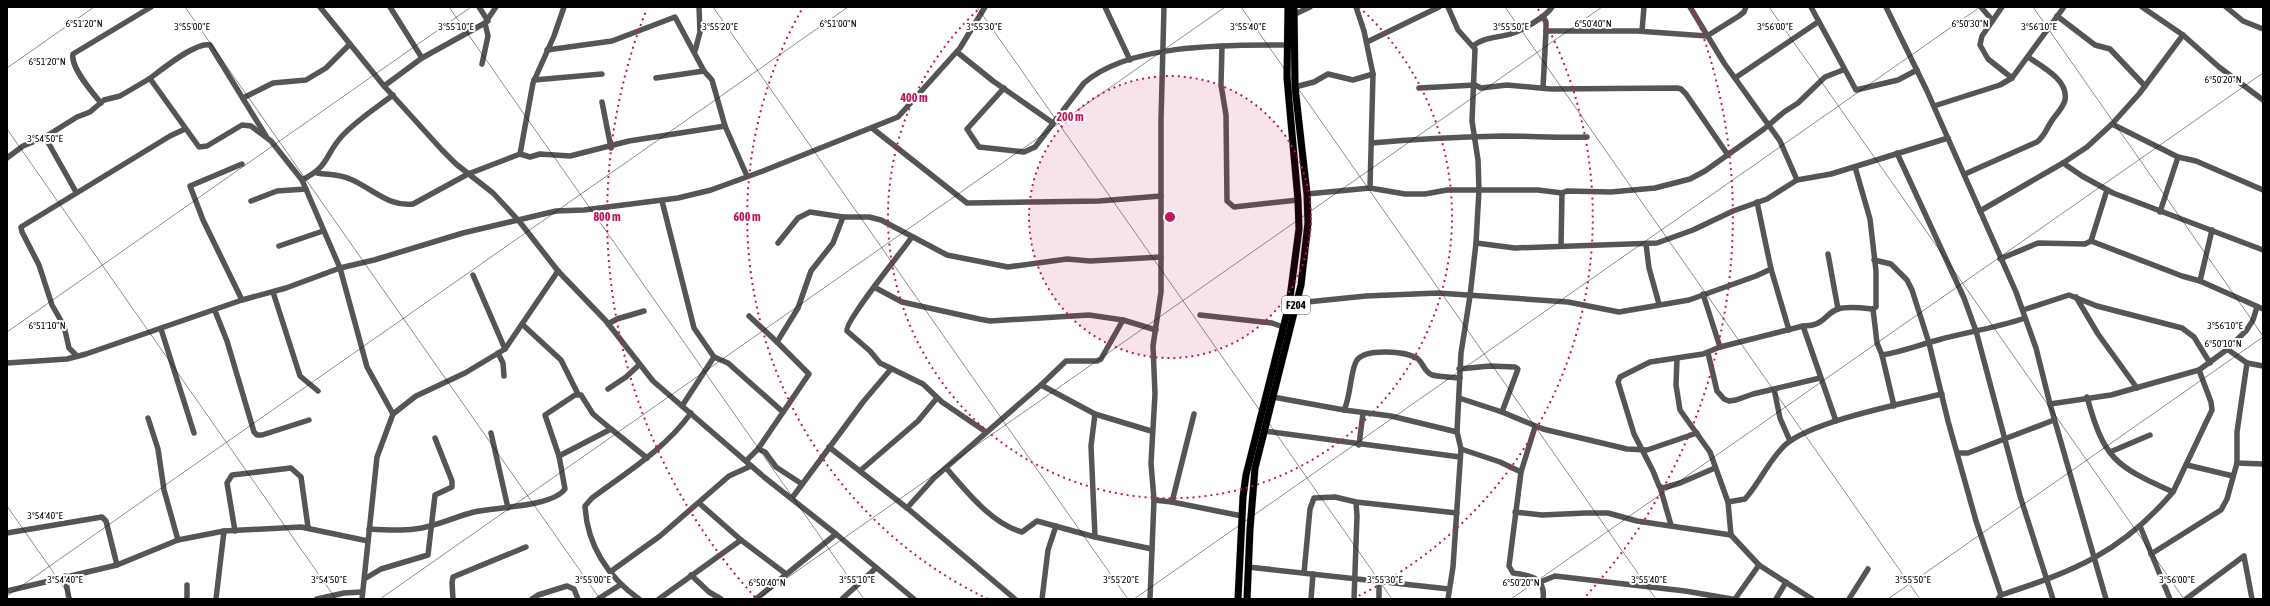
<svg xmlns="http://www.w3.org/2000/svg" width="2270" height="606" viewBox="0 0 2270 606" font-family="'Asap Condensed',sans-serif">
<rect width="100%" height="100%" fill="#fff"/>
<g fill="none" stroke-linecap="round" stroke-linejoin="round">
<defs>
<g id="major">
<polyline points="1238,599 1243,497 1246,475 1289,305 1299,229 1298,200 1287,78 1288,7"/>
<polyline points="1247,599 1250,529 1255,468 1301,285 1308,223 1307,194 1295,87 1294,7"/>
</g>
</defs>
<use href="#major" stroke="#dbdbdb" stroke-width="8"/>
<g stroke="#555" stroke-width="5.5">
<polyline points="320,7 384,86 442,150 456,164 493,193 519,221 558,271 606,321 653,381 764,477 836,534 914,599"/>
<polyline points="390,7 422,58"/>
<polyline points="479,7 488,21"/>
<polyline points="1105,7 1130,60"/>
<polyline points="1356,7 1364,31 1373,74 1370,188"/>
<polyline points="1690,7 1724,63 1780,141 1797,180"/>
<polyline points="1811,7 1856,90 1898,80 1917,70"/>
<polyline points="1886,7 1927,91 2016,292 2036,348 2050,404 2106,599"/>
<polyline points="1981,7 1992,20"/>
<polyline points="2002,7 1982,36 1980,45 1988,59 2012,78"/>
<polyline points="2142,7 2183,35 2219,67 2263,100"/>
<polyline points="2226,7 2243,21 2263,29"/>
<polyline points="1293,15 1310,7"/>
<polyline points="2057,16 2095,45 2110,49 2145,86"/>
<polyline points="1543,17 1546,22 1546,31 1543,88"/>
<polyline points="1546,31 1637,31 1707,36 1739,16 1744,12 1746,7"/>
<polyline points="1642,31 1644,7"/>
<polyline points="1367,42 1439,7"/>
<polyline points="1222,46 1221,85 1226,115 1227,201 1234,207 1298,200"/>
<path d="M1473,46C1483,37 1498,38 1510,34C1521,31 1546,17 1552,7"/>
<polyline points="547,50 612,41 675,17 704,71 712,80 725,126 747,176"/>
<polyline points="695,51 700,32 699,7"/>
<polyline points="957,52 993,81 1053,123"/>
<polyline points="482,64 488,36 485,23"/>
<polyline points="656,78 704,71"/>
<polyline points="1735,78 1818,22"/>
<path d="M149,79C160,71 196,41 210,45L266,136"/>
<polyline points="534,80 602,74"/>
<polyline points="384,86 422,58 485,23 496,7"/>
<polyline points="1295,87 1314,82 1328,74 1353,80 1373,74"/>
<path d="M1004,88L967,129L979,147L1024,152L1035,147L1084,83C1130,43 1228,45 1287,45"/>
<polyline points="1419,88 1475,85 1481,88 1507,85 1551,89 1677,88 1681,89 1686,94 1728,155"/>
<polyline points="243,98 273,83 306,80 326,68 350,44"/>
<polyline points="602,102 611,148"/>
<path d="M101,103C92,92 70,67 73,54L151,7"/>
<polyline points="1934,106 2000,85 2012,78 2064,7"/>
<polyline points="2112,124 2178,157 2196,161 2263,190"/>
<polyline points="872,128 967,203 1099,201 1161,196"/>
<polyline points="45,137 76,192"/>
<path d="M1372,143C1416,139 1460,137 1504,136C1532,136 1559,138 1587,137"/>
<polyline points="1897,153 1964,298 1976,331 2020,496 2053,599"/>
<polyline points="520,154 530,157 540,154 570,156 629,141 725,126"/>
<polyline points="7,158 23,146 45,137 77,117 90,112 104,100 120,96 149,79 151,80 199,147 207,146 242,125 251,126 271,141 302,180 340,268 367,367 393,414"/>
<polyline points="2063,163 2082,176 2113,193 2263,250"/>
<polyline points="242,164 190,186 203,220 242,300"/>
<polyline points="1855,167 1870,219 1876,271 1876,307 1873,309 1877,343 1882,355 1894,406"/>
<path d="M317,173C328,175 339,174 350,179C372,188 388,207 413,204L468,174L520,154L533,83L554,36L564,7"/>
<path d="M1965,174L2037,142C2045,136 2047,127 2053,119C2057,113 2063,108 2065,100C2069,80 2041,66 2028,57"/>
<path d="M302,180C330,166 324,156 342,136C357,120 376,108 393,95"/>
<polyline points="1307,194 1370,188 1405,194 1425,194 1447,190 1538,190 1562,193 1567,191 1611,192 1655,188 1690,179 1705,171 1764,129 1784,112 1798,103 1825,77 1843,70"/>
<polyline points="251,201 277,191 306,189"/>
<polyline points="662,201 694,328 714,357 728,363 783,412"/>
<polyline points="1757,202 1771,269 1789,330"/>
<polyline points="1980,211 2063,163 2087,147 2112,124 2139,94 2183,35"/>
<polyline points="2160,212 2178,157"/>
<path d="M912,237C903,250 844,322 847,331L870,351L880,363L923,384L942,402L986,432"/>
<polyline points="2091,241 2182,276 2200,281 2263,309"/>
<polyline points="778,243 798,218 810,212 843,217 869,217 881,220 947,255 1008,267 1067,259 1090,261 1161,257"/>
<polyline points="1476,243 1515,248 1657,243 1693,230 1733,211 1767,199 1797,180 1831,174 1948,138"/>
<polyline points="1646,244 1649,268 1659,304"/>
<polyline points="279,246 323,231"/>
<polyline points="1561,246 1562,193"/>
<polyline points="1828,254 1838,309"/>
<polyline points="2000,259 2038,243 2085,244 2091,241 2107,190"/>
<polyline points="1874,260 1891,264 1907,280 1912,290 1929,343 1948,421 1976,521 2001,595"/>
<polyline points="473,275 505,349"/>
<polyline points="2200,281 2212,230"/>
<polyline points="874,287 902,302 979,319 990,321 1089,315 1123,320 1156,330"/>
<polyline points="273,292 300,376 318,391"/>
<polyline points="1703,294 1720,347"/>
<polyline points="2076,297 2098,334 2137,388"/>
<polyline points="1297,303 1366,296 1438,293 1568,302 1619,312 1689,300 1756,276 1771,269"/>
<polyline points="2023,310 2069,295 2097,306 2182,328 2194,337 2210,363"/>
<polyline points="215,311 227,341 254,432 257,435 262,435 309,420"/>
<polyline points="1200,315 1272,323 1283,327"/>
<polyline points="749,316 777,342"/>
<polyline points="522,324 561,360 578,394"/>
<polyline points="608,324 617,319 644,311"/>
<polyline points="1803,326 1836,421"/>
<polyline points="161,329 194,433"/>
<polyline points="498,353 503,363 504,376"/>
<polyline points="1708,353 1717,391 1724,399 1729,401 1736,400 1753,394 1820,378"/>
<path d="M1882,355C1902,352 1919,345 1938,340C1967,332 1996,328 2025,318"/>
<polyline points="77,356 69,348 64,326 52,305 39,265 22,232 21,227 170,136 185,129"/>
<polyline points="1677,359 1676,385 1680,410 1710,452 1728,502 1731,535 1759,565 1812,599"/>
<polyline points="7,363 67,359 86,354 242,300 286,288 340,268 374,260 463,233 556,211 584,210 678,198 711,190 763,171 898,117 960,48 985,7"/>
<polyline points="2247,363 2263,366"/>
<polyline points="1459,369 1490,366 1515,367 1518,369 1502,412"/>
<polyline points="1041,385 1095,414 1151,431"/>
<polyline points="608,389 626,377 639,365"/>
<polyline points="1774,389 1780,418 1790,441"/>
<polyline points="1273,397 1344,410 1391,416 1457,432"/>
<path d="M2087,397C2104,459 2115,466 2173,492"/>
<polyline points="1459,398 1502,412 1543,429 1627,449 1647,450 1697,433"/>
<polyline points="2050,404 2111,395 2199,370 2225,351 2246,331 2253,320 2257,307"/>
<polyline points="682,406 714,357"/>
<path d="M1344,410C1351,397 1350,370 1357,360C1366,348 1407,351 1418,359C1424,364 1424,372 1432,375C1441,377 1451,377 1460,378"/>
<polyline points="1095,414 1091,446 1095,537"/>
<polyline points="148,418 158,449 164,490 178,540"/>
<polyline points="1265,431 1460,457"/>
<polyline points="491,433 508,508"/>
<polyline points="1359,445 1363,413"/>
<polyline points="829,447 907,508 1015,599"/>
<polyline points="758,449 765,452 776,467 802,484"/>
<path d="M1461,449L1500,462L1521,472L1509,566L1513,573C1530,575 1546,578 1543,599"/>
<polyline points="2110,452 2150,435"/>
<polyline points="1958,453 1968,453 2054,420"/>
<polyline points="559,456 545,415 575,395 581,395 593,414 611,429"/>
<polyline points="746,461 758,449 809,374 777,342 798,308 811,271 833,243 843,217"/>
<polyline points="2237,463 2263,464"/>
<polyline points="2187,465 2233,476"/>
<path d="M1715,468L1680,483L1663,488L1659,486L1653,471L1634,434L1618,382L1620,377L1650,362L1703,354L1720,347L1803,326C1825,326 1825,313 1838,309C1848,306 1863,308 1873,309"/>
<path d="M947,469C967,492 992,524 1022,532L1037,521L1095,537L1152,549"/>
<polyline points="861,470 918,421 937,398"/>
<polyline points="1521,472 1535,427"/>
<polyline points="1660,487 1671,525"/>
<polyline points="792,498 863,402 891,369"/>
<polyline points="1154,500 1172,502 1242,516"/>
<polyline points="1172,502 1194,414"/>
<path d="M1728,502L1745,499C1760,482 1769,460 1785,445C1812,421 1905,403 1942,394"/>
<polyline points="699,503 741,540 786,574"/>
<polyline points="907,508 934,478 1041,385 1066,361 1097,361 1101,359 1123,320"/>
<polyline points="1515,512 1542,515 1586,513 1608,513 1637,521 1731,535"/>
<polyline points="2140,526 2170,599"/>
<path d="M369,529C384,530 400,531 415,529C435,527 454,517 474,512C495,507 552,507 565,489L559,456L611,429L647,458"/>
<polyline points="235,531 227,483 232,475 291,468 301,477 308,527"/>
<polyline points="7,533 102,517 106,521 117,565"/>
<polyline points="2151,554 2221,510 2227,499 2237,463 2237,432 2247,363 2227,349"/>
<polyline points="1248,567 1449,589"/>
<polyline points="610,572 660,536 729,476 751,466"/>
<polyline points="1304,573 1310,509 1314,498 1335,497 1356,502 1457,513"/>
<polyline points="691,575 709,592 721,599"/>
<polyline points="65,576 69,599"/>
<polyline points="366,578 381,569 428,555 435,495 452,487 452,481 435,438"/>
<polyline points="1540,582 1555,576 1685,591 1732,599"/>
<polyline points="7,591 117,565 178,540 224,531 301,527 368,541"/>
<polyline points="187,599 187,585"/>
<polyline points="216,599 224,531"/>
<polyline points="317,599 344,593 362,592"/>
<polyline points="362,599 377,457 393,414 416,396 465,373 505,349 558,271"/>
<polyline points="453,599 452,583 453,577 526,547"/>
<polyline points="532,599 538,595 567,586 574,589 578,599"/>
<polyline points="598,599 620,585"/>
<path d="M639,599C608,577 587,545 585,506L592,498C627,472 665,449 691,413"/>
<polyline points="659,599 741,540"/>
<polyline points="756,599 836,534"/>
<polyline points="842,599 876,568"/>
<polyline points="1042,599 1048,550 1056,526"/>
<polyline points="1150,599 1154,500 1151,463 1155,394 1153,346 1161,292 1161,120 1164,7"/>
<polyline points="1311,599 1313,574"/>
<polyline points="1354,599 1357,516 1356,502"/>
<polyline points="1379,599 1379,581"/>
<polyline points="1448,599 1453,567 1461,449 1457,432 1461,353 1470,296 1476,243 1479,190 1478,160 1472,121 1475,49 1458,30 1448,7"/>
<polyline points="1735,599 1759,565"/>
<polyline points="1776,599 1786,582"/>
<polyline points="1849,599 1868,569"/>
<path d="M1998,599L2001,595C2074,571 2121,553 2173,492L2212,410L2211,402L2199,370"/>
<polyline points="2186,599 2244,556 2252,599"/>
</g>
<use href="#major" stroke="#000" stroke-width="7"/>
</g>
<path fill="none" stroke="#000" stroke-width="1" stroke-opacity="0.45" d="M185,7L600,599M449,7L864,599M713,7L1128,599M977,7L1392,599M1241,7L1656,599M1505,7L1920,599M1769,7L2184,599M2033,7L2263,336M7,68L94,7M7,129L336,599M7,332L471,7M7,506L72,599M7,596L848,7M380,599L1225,7M757,599L1602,7M1134,599L1980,7M1511,599L2263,73M1888,599L2263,337"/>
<circle cx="1170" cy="217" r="141" fill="#c2185b" fill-opacity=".12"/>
<g fill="none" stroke="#c2185b" stroke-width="2" stroke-dasharray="2 4">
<circle cx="1170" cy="217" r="141"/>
<path d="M1359 7A282 282 0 1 1 981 7"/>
<path d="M988 599A423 423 0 0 1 802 9M1538 9A423 423 0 0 1 1352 599"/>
<path d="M755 597A563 563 0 0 1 646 11M1694 11A563 563 0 0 1 1585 597"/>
</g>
<g text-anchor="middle" stroke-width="4" stroke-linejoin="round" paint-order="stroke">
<rect fill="#fff" stroke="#4c4c4c" stroke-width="1" x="1282" y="296" width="28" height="18" rx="3"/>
<g font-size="11" font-weight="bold" fill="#000">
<text x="1296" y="309">F204</text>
</g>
</g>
<g font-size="10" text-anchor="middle" fill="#000" stroke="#fff" stroke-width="4" stroke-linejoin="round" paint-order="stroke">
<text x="84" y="27">6°51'20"N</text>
<text x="838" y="27">6°51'00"N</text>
<text x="1593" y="27">6°50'40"N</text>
<text x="1970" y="27">6°50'30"N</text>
<text x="2039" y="30">3°56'10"E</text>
<text x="192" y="30">3°55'00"E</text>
<text x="456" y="30">3°55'10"E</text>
<text x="720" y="30">3°55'20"E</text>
<text x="984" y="30">3°55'30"E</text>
<text x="1248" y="30">3°55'40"E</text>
<text x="1511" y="30">3°55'50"E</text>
<text x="1775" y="30">3°56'00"E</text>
<text x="47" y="65">6°51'20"N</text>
<text x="2223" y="83">6°50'20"N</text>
<text x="45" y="142">3°54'50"E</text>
<text x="47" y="329">6°51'10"N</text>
<text x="2225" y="329">3°56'10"E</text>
<text x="2223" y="347">6°50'10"N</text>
<text x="45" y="519">3°54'40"E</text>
<text x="65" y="583">3°54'40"E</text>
<text x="329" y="583">3°54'50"E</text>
<text x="593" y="583">3°55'00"E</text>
<text x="857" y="583">3°55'10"E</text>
<text x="1121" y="583">3°55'20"E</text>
<text x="1385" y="583">3°55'30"E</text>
<text x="1649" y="583">3°55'40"E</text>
<text x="1913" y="583">3°55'50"E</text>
<text x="2177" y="583">3°56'00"E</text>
<text x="767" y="586">6°50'40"N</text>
<text x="1521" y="586">6°50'20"N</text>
</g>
<circle cx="1170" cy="217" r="6" fill="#c2185b" stroke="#fff" stroke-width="2"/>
<g font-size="12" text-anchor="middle" font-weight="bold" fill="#c2185b" stroke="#fff" stroke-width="4" stroke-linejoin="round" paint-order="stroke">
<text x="914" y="102">400 m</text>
<text x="1070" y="121">200 m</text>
<text x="607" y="221">800 m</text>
<text x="747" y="221">600 m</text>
</g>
<rect width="2270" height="606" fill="none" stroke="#000000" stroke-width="16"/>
</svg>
